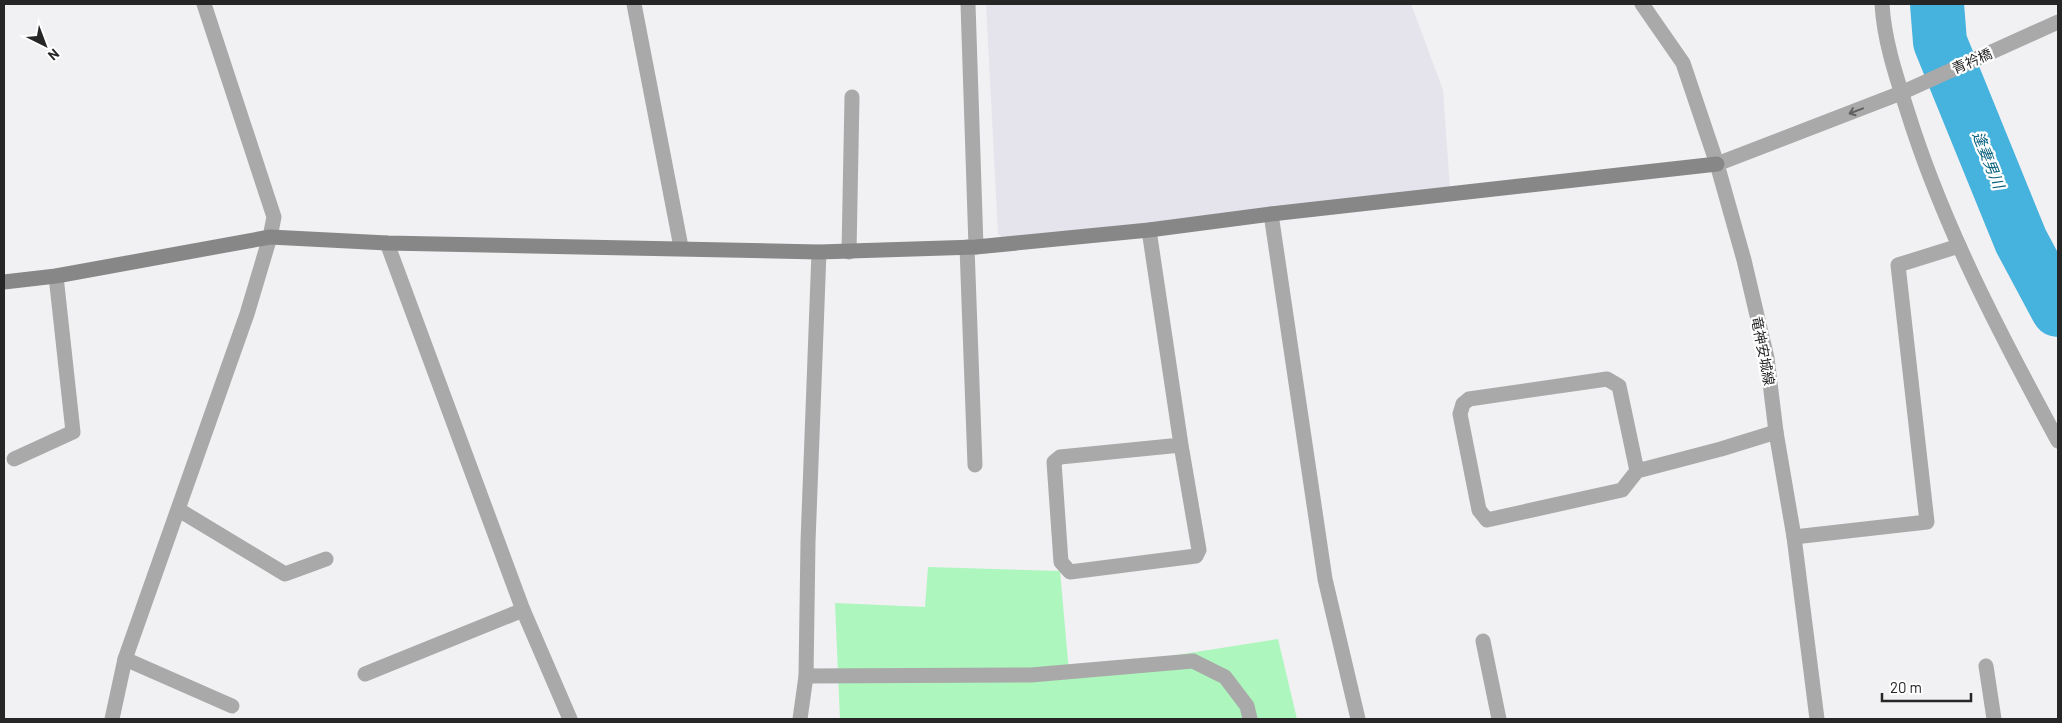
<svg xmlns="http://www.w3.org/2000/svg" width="2062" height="723" viewBox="0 0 2062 723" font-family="Barlow,'Noto Sans JP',sans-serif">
<rect width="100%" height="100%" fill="#f1f0f2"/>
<polygon fill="#e5e4ed" points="986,4 1411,4 1443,90 1450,189 1009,243 998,234"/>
<polygon fill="#adf6be" points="928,567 1060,571 1069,672 1278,639 1297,719 840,719 835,603 925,607"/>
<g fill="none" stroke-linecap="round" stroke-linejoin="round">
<polyline stroke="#46b2de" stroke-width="54" points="1937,4 1940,42 2021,241 2058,310"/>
<polyline stroke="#aaa9a9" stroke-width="15" points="806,676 1031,675 1193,661 1225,677 1247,706 1250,719"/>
<g stroke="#aaa9a9" stroke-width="15">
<polyline points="634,4 681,247"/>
<polyline points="968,4 976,247"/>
<polyline points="1642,4 1683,63 1717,164 1744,260 1767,358 1776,432 1794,537 1817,719"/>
<path d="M1882,4C1884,40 1896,76 1907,110C1943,226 2000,334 2058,441"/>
<polyline points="1717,164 1901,93 2058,22"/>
<polyline points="1271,214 1325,579 1358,719"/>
<polyline points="1149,230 1181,445 1199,550 1196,556 1070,572 1061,562 1054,462 1060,457 1181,445"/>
<polyline points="387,243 523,610 570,719"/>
<polyline points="967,247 975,465"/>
<polyline points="849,252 852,97"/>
<polyline points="14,459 73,432 56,276"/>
<polyline points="1637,471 1619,386 1607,379 1469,399 1463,404 1460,414 1479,510 1487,520 1622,490 1637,471 1721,449 1776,432"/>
<polyline points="179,510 285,574 326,559"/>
<polyline points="1794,537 1927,522 1898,265 1959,246"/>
<polyline points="1483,641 1499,719"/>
<polyline points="125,659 232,706"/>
<polyline points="1986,666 1994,719"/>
<polyline points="365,674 523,610"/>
<polyline points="112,719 125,659 247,314 270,237 274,217 204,4"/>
<polyline points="800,719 806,676 808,542 819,252"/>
</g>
<polyline stroke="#888787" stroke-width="15" points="4,282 56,276 270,237 387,243 819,252 976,247 1149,230 1271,214 1717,164"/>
</g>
<defs><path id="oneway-shaft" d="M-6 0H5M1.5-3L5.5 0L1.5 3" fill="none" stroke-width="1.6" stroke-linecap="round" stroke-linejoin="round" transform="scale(1.25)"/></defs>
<use stroke="#616162" href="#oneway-shaft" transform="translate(1856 111) rotate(159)"/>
<g text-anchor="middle" stroke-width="4.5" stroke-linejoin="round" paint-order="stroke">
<g font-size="14" fill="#262627" stroke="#fff">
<text transform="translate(1972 61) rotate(-24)" y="5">青衿橋</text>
<text transform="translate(1763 351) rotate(79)" y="5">竜神安城線</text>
</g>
<g font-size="15" font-style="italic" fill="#055f7d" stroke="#fff">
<text transform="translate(1988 160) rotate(68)" y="5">逢妻男川</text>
</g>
</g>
<rect width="2062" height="723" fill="none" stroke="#262627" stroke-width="10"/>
<g transform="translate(45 45) rotate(138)" stroke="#ffffff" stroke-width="4" paint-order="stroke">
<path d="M0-4L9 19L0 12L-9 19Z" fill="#262627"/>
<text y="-8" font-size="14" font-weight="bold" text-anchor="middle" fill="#262627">N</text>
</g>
<path d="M1882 693v8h89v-8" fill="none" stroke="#262627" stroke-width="2.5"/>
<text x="1890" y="693" font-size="15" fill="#262627" stroke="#ffffff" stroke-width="4" paint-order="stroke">20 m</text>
</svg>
